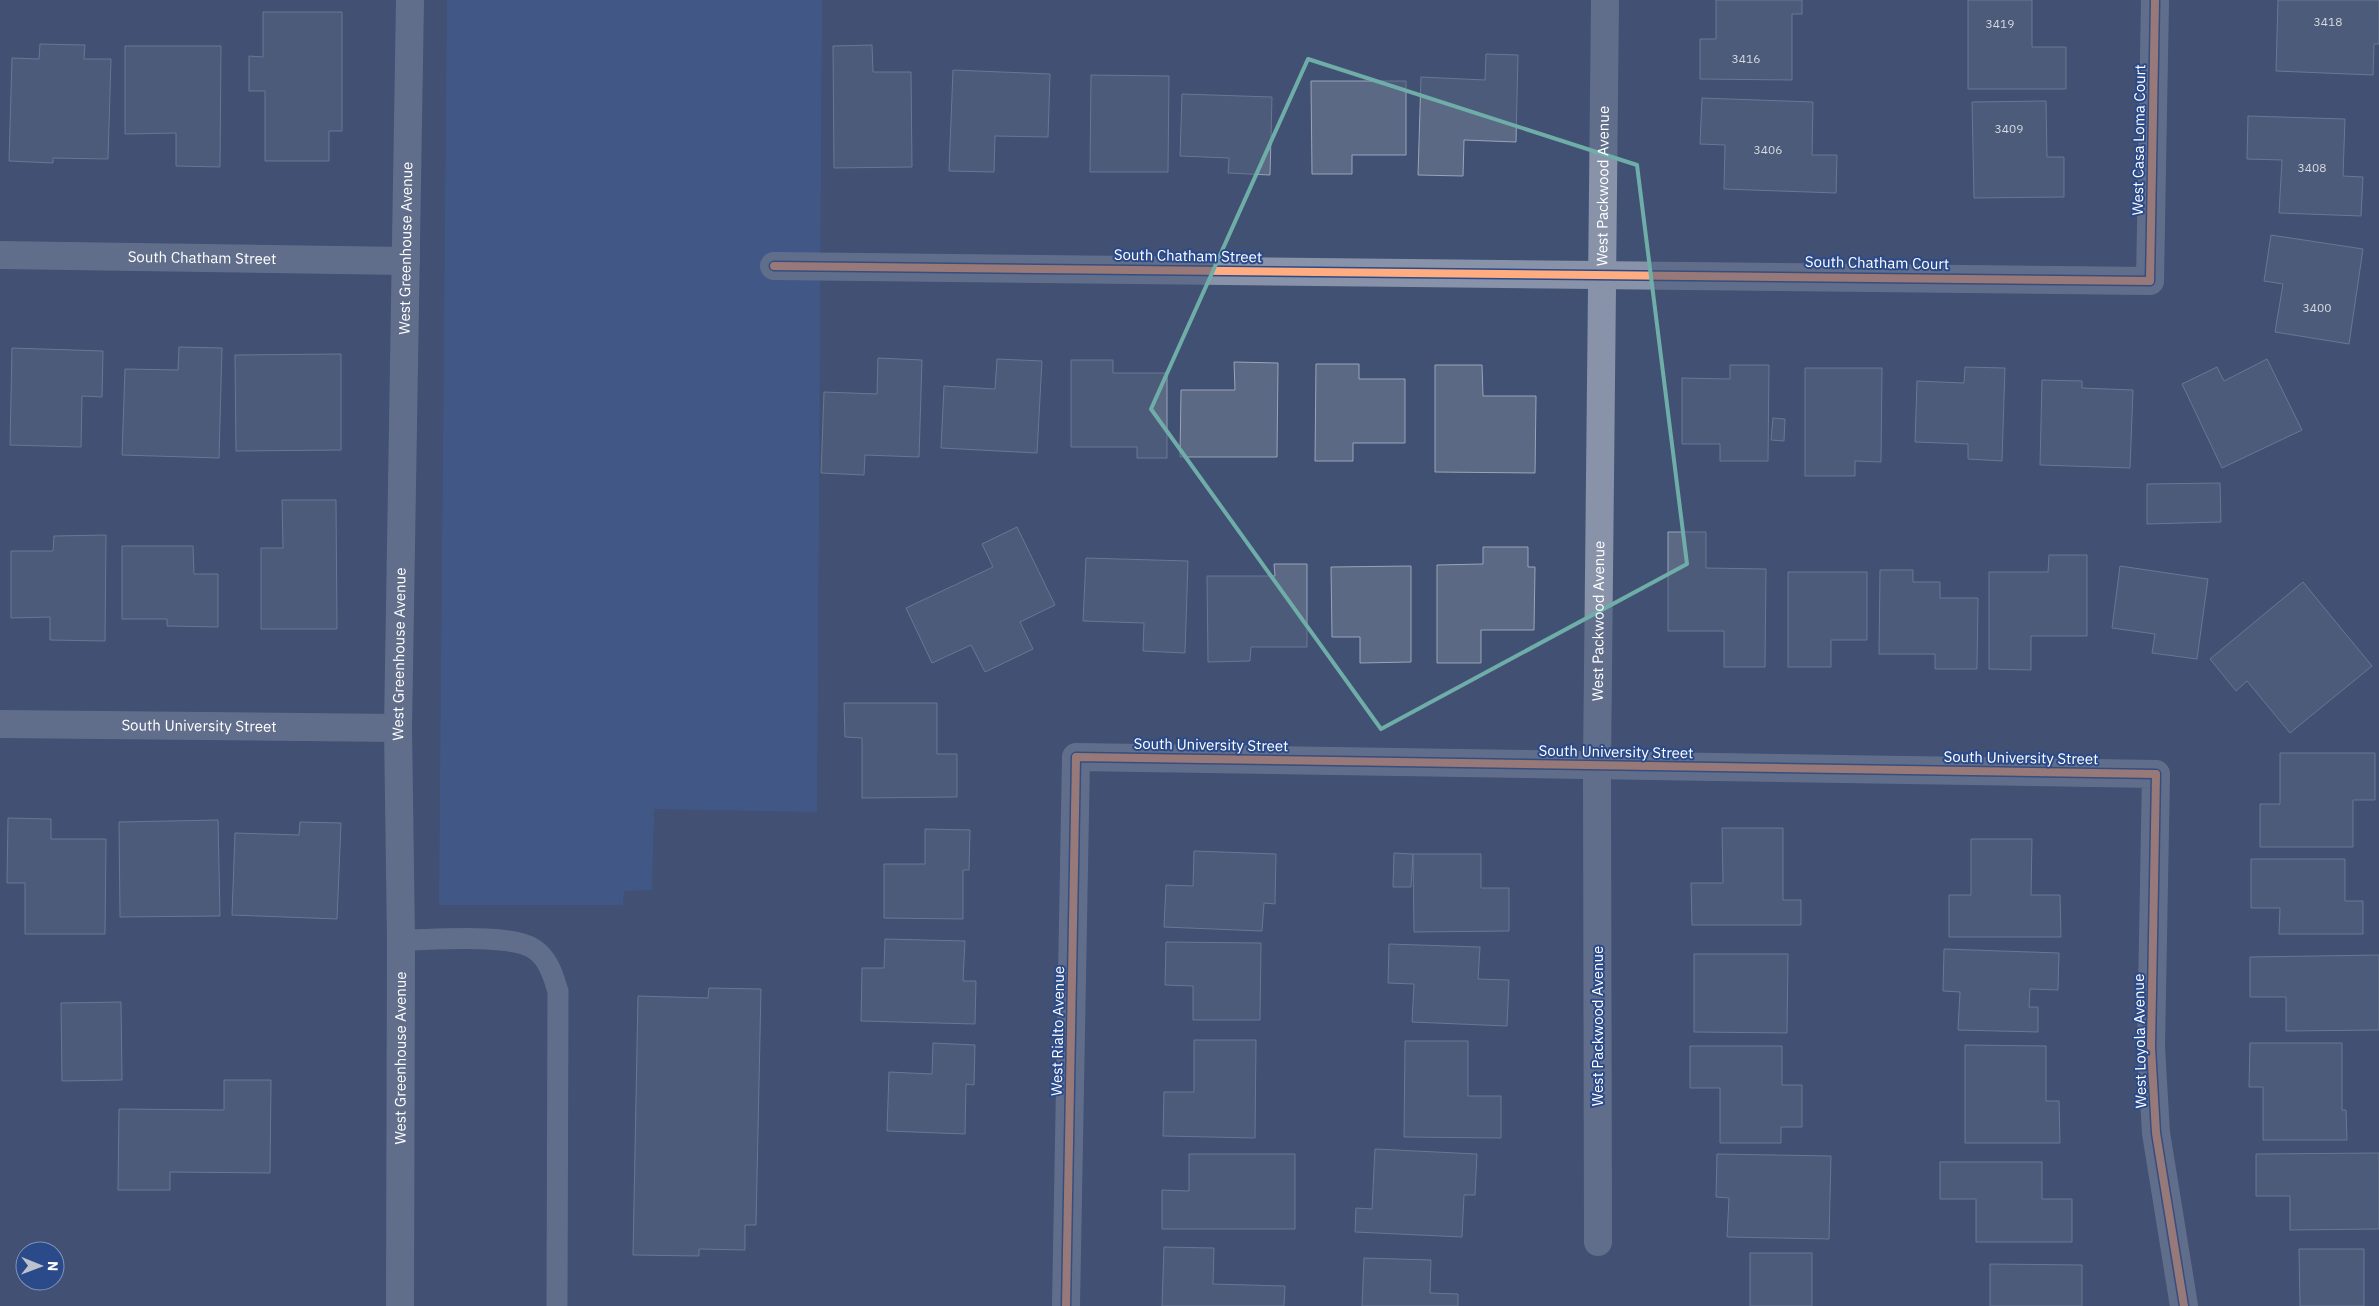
<svg xmlns="http://www.w3.org/2000/svg" width="2379" height="1306" viewBox="0 0 2379 1306" font-family="'IBM Plex Sans',sans-serif">
<rect width="100%" height="100%" fill="#415173"/>
<polygon fill="#40619e" points="447,0 822,0 817,812 654,809 652,890 624,891 623,905 439,905"/>
<g fill="#5b6984" stroke="#9ba4b7">
<polygon points="1716,0 1802,0 1802,14 1792,14 1792,80 1700,79 1700,39 1716,39"/>
<polygon points="1968,0 2032,0 2032,47 2066,47 2066,89 1968,89"/>
<polygon points="2278,0 2379,0 2379,44 2374,44 2373,75 2276,71"/>
<polygon points="263,12 342,12 342,131 329,131 329,161 265,161 265,91 249,91 249,56 263,57"/>
<polygon points="40,44 85,45 84,59 111,59 108,159 53,158 53,163 9,161 12,58 39,59"/>
<polygon points="872,45 873,72 911,72 912,167 834,168 833,46"/>
<polygon points="125,46 221,46 220,167 176,166 176,133 125,134"/>
<polygon points="1486,54 1518,55 1516,142 1464,140 1463,176 1418,175 1421,77 1485,80"/>
<polygon points="953,70 1050,74 1048,137 995,136 994,172 949,171"/>
<polygon points="1091,75 1169,76 1168,172 1090,172"/>
<polygon points="1311,81 1406,81 1406,155 1352,155 1352,174 1312,174"/>
<polygon points="1182,94 1272,97 1270,175 1228,173 1229,158 1180,156"/>
<polygon points="1702,98 1813,102 1812,155 1837,155 1836,193 1724,189 1725,145 1700,144"/>
<polygon points="2046,101 2047,157 2064,157 2064,197 1974,198 1972,102"/>
<polygon points="2248,116 2345,119 2343,176 2363,177 2361,216 2279,213 2282,160 2247,159"/>
<polygon points="2271,235 2363,249 2349,344 2275,332 2283,284 2264,281"/>
<polygon points="179,347 222,348 219,458 122,455 125,369 178,370"/>
<polygon points="12,348 103,351 102,397 82,396 81,447 10,445"/>
<polygon points="341,354 341,450 236,451 235,355"/>
<polygon points="878,358 922,360 919,457 865,455 864,475 821,473 824,392 877,394"/>
<polygon points="997,359 1042,361 1037,453 941,448 944,386 995,389"/>
<polygon points="2267,359 2302,430 2222,468 2182,384 2217,367 2224,381"/>
<polygon points="1071,360 1113,360 1113,373 1167,373 1167,458 1137,458 1137,447 1071,447"/>
<polygon points="1234,362 1278,363 1277,457 1180,457 1181,390 1235,390"/>
<polygon points="1316,364 1359,364 1359,379 1405,379 1405,443 1353,443 1353,461 1315,461"/>
<polygon points="1435,365 1482,365 1483,396 1536,396 1535,473 1435,472"/>
<polygon points="1730,365 1769,365 1768,461 1720,461 1720,444 1682,444 1682,378 1730,379"/>
<polygon points="1965,367 2005,368 2002,461 1968,459 1968,444 1915,442 1917,381 1964,383"/>
<polygon points="1805,368 1882,368 1881,462 1855,461 1855,476 1805,476"/>
<polygon points="2042,380 2082,381 2082,388 2133,390 2130,468 2040,465"/>
<polygon points="1773,418 1785,419 1784,441 1771,440"/>
<polygon points="2220,483 2221,522 2147,524 2147,484"/>
<polygon points="282,500 336,500 337,629 261,629 261,548 283,548"/>
<polygon points="1017,527 1055,605 1020,622 1033,649 985,672 971,645 932,663 906,608 993,567 982,544"/>
<polygon points="1668,532 1706,532 1706,568 1766,569 1765,667 1724,667 1724,631 1668,631"/>
<polygon points="106,535 105,641 50,640 50,617 11,618 11,551 53,551 54,536"/>
<polygon points="122,546 193,546 194,574 218,574 218,627 167,626 167,619 122,619"/>
<polygon points="1483,547 1528,547 1528,567 1535,567 1534,630 1481,630 1481,663 1437,663 1437,565 1483,564"/>
<polygon points="2049,555 2087,555 2087,636 2031,636 2031,670 1989,669 1989,572 2048,572"/>
<polygon points="1086,558 1188,561 1185,653 1143,651 1144,623 1083,621"/>
<polygon points="1274,564 1307,564 1307,647 1251,647 1250,661 1208,662 1207,576 1275,576"/>
<polygon points="1411,566 1411,662 1360,663 1360,637 1332,637 1331,567"/>
<polygon points="2120,566 2208,579 2197,659 2152,653 2155,634 2112,628"/>
<polygon points="1880,570 1913,570 1913,582 1940,582 1940,598 1978,598 1977,669 1935,669 1935,654 1879,654"/>
<polygon points="1788,572 1867,572 1867,640 1831,640 1831,667 1788,667"/>
<polygon points="2303,582 2372,666 2290,733 2247,681 2236,691 2210,659"/>
<polygon points="844,703 937,703 937,754 957,754 957,797 862,798 862,738 845,737"/>
<polygon points="2280,753 2375,753 2375,800 2353,800 2353,847 2260,847 2260,804 2280,804"/>
<polygon points="8,818 51,819 51,839 106,839 105,934 25,934 25,883 7,883"/>
<polygon points="218,820 220,916 120,917 119,822"/>
<polygon points="300,822 341,823 337,919 232,915 235,833 299,835"/>
<polygon points="1722,828 1783,828 1783,900 1801,900 1801,925 1692,925 1691,883 1723,883"/>
<polygon points="925,829 970,830 969,870 963,870 963,919 884,918 884,864 925,864"/>
<polygon points="1971,839 2032,839 2031,895 2060,895 2061,937 1949,937 1949,895 1971,895"/>
<polygon points="1194,851 1276,854 1275,904 1264,903 1262,931 1164,927 1166,885 1193,886"/>
<polygon points="1394,853 1413,854 1411,887 1393,887"/>
<polygon points="1413,854 1481,854 1481,888 1509,888 1509,931 1414,932"/>
<polygon points="2251,859 2345,859 2345,901 2363,901 2363,934 2279,934 2280,908 2251,908"/>
<polygon points="885,939 965,941 963,981 976,981 975,1024 861,1021 862,968 884,968"/>
<polygon points="1166,942 1261,943 1260,1020 1193,1020 1193,986 1165,985"/>
<polygon points="1389,944 1480,947 1478,979 1509,980 1507,1026 1412,1022 1414,984 1388,983"/>
<polygon points="1944,949 2059,953 2058,990 2030,989 2029,1007 2038,1007 2038,1032 1958,1030 1960,992 1943,991"/>
<polygon points="1694,954 1788,954 1787,1033 1694,1032"/>
<polygon points="2379,955 2379,1030 2286,1031 2286,997 2250,997 2250,957"/>
<polygon points="709,988 761,989 756,1225 745,1225 745,1250 699,1249 699,1256 633,1255 638,996 708,998"/>
<polygon points="121,1002 122,1080 62,1081 61,1003"/>
<polygon points="1194,1040 1256,1040 1255,1138 1163,1136 1164,1092 1194,1092"/>
<polygon points="1405,1041 1468,1041 1468,1096 1501,1096 1501,1138 1404,1137"/>
<polygon points="933,1043 975,1045 974,1085 966,1084 965,1134 887,1131 889,1072 932,1074"/>
<polygon points="2250,1043 2342,1043 2342,1110 2346,1110 2347,1140 2263,1140 2263,1087 2249,1087"/>
<polygon points="1965,1045 2046,1046 2046,1101 2059,1101 2060,1143 1965,1143"/>
<polygon points="1690,1046 1782,1046 1782,1085 1802,1085 1802,1127 1781,1127 1781,1143 1720,1143 1720,1088 1690,1088"/>
<polygon points="224,1080 271,1080 270,1173 170,1172 170,1190 118,1190 119,1109 224,1110"/>
<polygon points="1375,1149 1477,1154 1475,1195 1464,1195 1462,1237 1355,1232 1356,1208 1372,1209"/>
<polygon points="2379,1153 2379,1229 2290,1230 2290,1196 2256,1196 2256,1154"/>
<polygon points="1189,1154 1295,1154 1295,1229 1162,1229 1162,1190 1189,1191"/>
<polygon points="1717,1154 1831,1156 1829,1239 1727,1237 1729,1198 1716,1197"/>
<polygon points="1940,1162 2042,1162 2042,1199 2072,1199 2072,1242 1976,1242 1976,1199 1940,1199"/>
<polygon points="1164,1247 1214,1248 1213,1284 1285,1286 1284,1306 1162,1306"/>
<polygon points="2299,1249 2364,1249 2364,1306 2300,1306"/>
<rect x="1750" y="1253" width="62" height="53"/>
<polygon points="1364,1258 1431,1260 1430,1293 1458,1294 1458,1306 1362,1306"/>
<polygon points="1990,1264 2082,1265 2082,1306 1990,1306"/>
</g>
<g fill="none" stroke-linecap="round" stroke-linejoin="round">
<path stroke="#8892a9" stroke-width="21" d="M401,940C432,940 511,933 534,949C549,959 553,976 558,991L557,1306"/>
<g stroke="#8892a9" stroke-width="28">
<path id="s1" d="M0,255L406,261"/>
<polyline points="774,266 2150,281 2155,0"/>
<path id="s2" d="M0,724L398,728"/>
<path id="s3" d="M1598,1242L1597,765L1605,0"/>
<path id="s4" d="M400,1306L401,940L398,728L410,0"/>
<polyline points="1066,1306 1076,757 2156,774 2151,1047 2156,1133 2184,1306"/>
</g>
<defs>
<g id="cycleway">
<polyline points="774,266 2150,281 2155,0"/>
<polyline points="1066,1306 1076,757 2156,774 2151,1047 2156,1133 2184,1306"/>
</g>
</defs>
<use href="#cycleway" stroke="#2b4a89" stroke-width="11"/>
<use href="#cycleway" stroke="#ffac80" stroke-width="8"/>
</g>
<path d="M0 0H2379V1306H0ZM1308,59L1637,165L1687,564L1381,729L1151,409Z" fill="#415173" fill-opacity=".55" fill-rule="evenodd"/>
<path fill="none" stroke="#6fada8" stroke-width="4" stroke-linejoin="round" d="M1308,59L1637,165L1687,564L1381,729L1151,409Z"/>
<g text-anchor="middle" stroke-width="4" stroke-linejoin="round" paint-order="stroke">
<g font-size="12" fill="#d6dae0">
<text x="2328" y="26">3418</text>
<text x="2000" y="28">3419</text>
<text x="1746" y="63">3416</text>
<text x="2009" y="133">3409</text>
<text x="1768" y="154">3406</text>
<text x="2312" y="172">3408</text>
<text x="2317" y="312">3400</text>
</g>
<g font-size="15" fill="#fff" stroke="#2b4a89">
<text transform="translate(2139 140) rotate(-89)" y="5">West Casa Loma Court</text>
<text dy="5" stroke="none"><textPath href="#s3" startOffset="1056">West Packwood Avenue</textPath></text>
<text dy="5" stroke="none"><textPath href="#s4" startOffset="1058">West Greenhouse Avenue</textPath></text>
<text transform="translate(1188 256) rotate(1)" y="5">South Chatham Street</text>
<text dy="5" stroke="none"><textPath href="#s1" startOffset="202">South Chatham Street</textPath></text>
<text transform="translate(1877 263) rotate(1)" y="5">South Chatham Court</text>
<text dy="5" stroke="none"><textPath href="#s3" startOffset="621">West Packwood Avenue</textPath></text>
<text dy="5" stroke="none"><textPath href="#s4" startOffset="652">West Greenhouse Avenue</textPath></text>
<text dy="5" stroke="none"><textPath href="#s2" startOffset="199">South University Street</textPath></text>
<text transform="translate(1211 745) rotate(1)" y="5">South University Street</text>
<text transform="translate(1616 752) rotate(1)" y="5">South University Street</text>
<text transform="translate(2021 758) rotate(1)" y="5">South University Street</text>
<text transform="translate(1598 1026) rotate(-90)" y="5">West Packwood Avenue</text>
<text transform="translate(1058 1031) rotate(-89)" y="5">West Rialto Avenue</text>
<text transform="translate(2140 1041) rotate(-91)" y="5">West Loyola Avenue</text>
<text dy="5" stroke="none"><textPath href="#s4" startOffset="248">West Greenhouse Avenue</textPath></text>
</g>
</g>
<g transform="translate(40 1266) rotate(91)"><circle r="24" fill="#2b4a89" stroke="#8092b8"/>
<path d="M0-4L9 19L0 12L-9 19Z" fill="#bcc2ce"/>
<text y="-8" font-size="14" font-weight="bold" text-anchor="middle" fill="#ffffff">N</text>
</g>
</svg>
